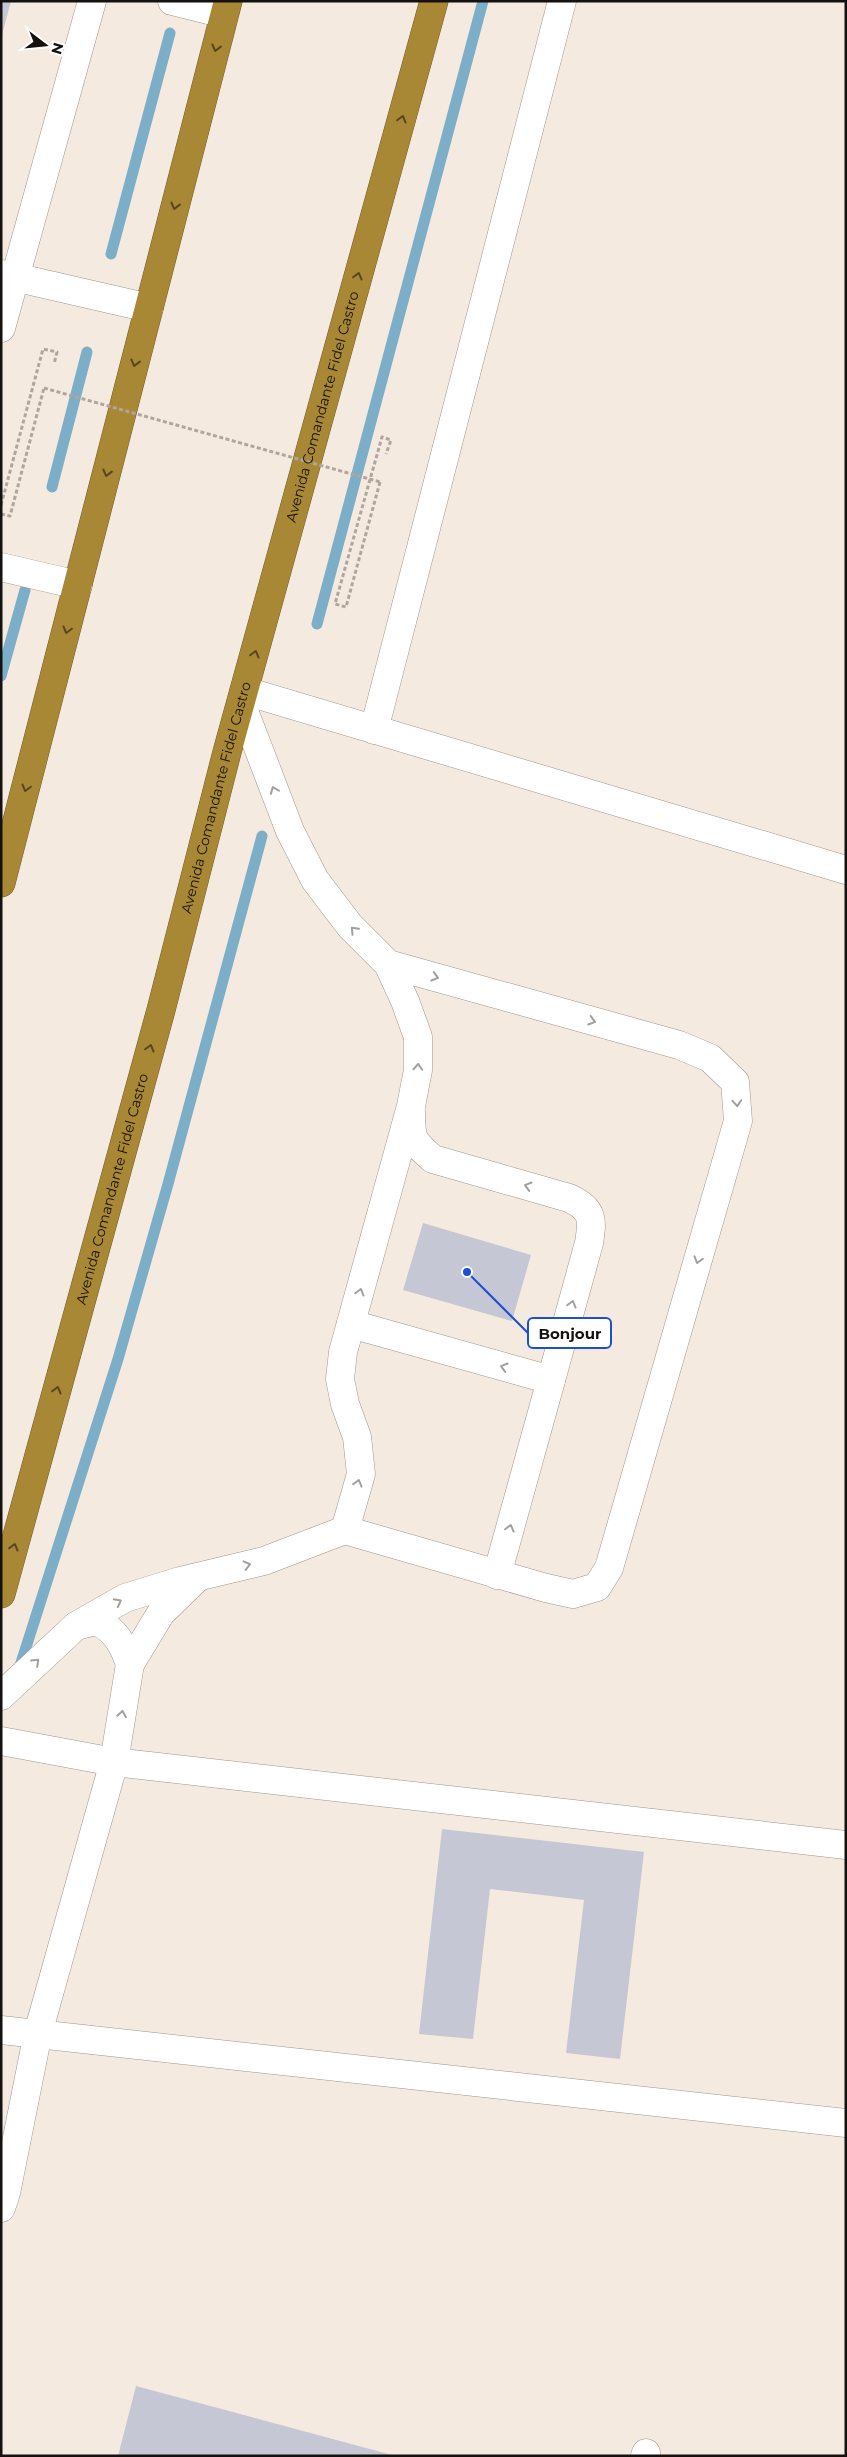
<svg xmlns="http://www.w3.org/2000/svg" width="847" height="2457" viewBox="0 0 847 2457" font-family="Montserrat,sans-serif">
<rect width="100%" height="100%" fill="#f5eae0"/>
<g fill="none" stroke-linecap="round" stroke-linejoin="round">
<g stroke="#7caec7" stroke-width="11">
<polyline points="111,254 170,33"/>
<polyline points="52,487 87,352"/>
<polyline points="317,624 483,1"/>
<polyline points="1,676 25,590"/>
<polyline points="20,1666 118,1359 168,1184 262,836"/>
</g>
</g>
<g fill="#c6c7d4">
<polygon points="1,1 11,1 2,35 1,35"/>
<polygon points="423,1223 531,1255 512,1321 403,1290"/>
<polygon points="442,1829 644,1852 620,2059 566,2053 584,1900 490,1889 473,2039 419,2034"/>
<polygon points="136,2386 392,2455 392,2456 118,2456"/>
</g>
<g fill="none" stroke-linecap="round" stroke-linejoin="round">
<defs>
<g id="minor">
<polyline points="172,1 224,14"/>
<polyline points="1,274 149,308"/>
<polyline points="1,328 92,1"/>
<polyline points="1,567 78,585"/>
<polyline points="245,691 846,870"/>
<polyline points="241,703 290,831 315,880 350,926 388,964 405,1001 418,1037 418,1070 411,1106 343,1352 340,1379 345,1404 357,1437 361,1474 345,1530"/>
<polyline points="374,730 562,1"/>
<path d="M411,1112C411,1139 412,1141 433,1159L569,1198C593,1209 593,1219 589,1243L497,1575"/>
<polyline points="351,1324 551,1380"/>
<path d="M76,1626L97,1621C116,1631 123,1644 130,1664"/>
<polyline points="1,1696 76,1626 125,1598 180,1581 264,1561 345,1530 546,1588 573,1594 597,1587 609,1568 738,1121 735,1082 710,1058 679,1045 388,964"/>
<polyline points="1,1741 114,1762 846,1845"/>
<polyline points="1,2030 846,2123"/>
<polyline points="1,2208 6,2193 38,2033 114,1762 130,1664 161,1613 196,1579"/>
<polyline points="645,2456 646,2453"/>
</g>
<g id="highway">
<polyline points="1,883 228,1"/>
<path id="s1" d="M1,1594L161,1010L227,752L434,1"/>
</g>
</defs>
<use href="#minor" stroke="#a0958c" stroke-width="29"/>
<use href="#highway" stroke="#755e27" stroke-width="29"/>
<g stroke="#afa69f" stroke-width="3" stroke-dasharray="4 2.5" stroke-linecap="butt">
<polyline points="380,482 346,607 335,604 382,437 391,440 386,454"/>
<polyline points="1,505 43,349 57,352 54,364"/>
<polyline points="1,514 10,516 44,388"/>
</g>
<use href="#minor" stroke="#fff" stroke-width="28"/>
<use href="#highway" stroke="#a88735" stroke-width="28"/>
<polyline stroke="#afa69f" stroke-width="3" stroke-dasharray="4 2.5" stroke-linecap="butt" points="44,388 380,482"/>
</g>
<defs><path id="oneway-chevron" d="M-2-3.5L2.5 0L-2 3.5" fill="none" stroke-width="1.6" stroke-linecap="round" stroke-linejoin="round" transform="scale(1.25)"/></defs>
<g stroke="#574620">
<use href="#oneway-chevron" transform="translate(216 48) rotate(104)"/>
<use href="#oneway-chevron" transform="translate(402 119) rotate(-75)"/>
<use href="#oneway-chevron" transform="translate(175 206) rotate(104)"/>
<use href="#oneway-chevron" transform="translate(358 276) rotate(-75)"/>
<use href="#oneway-chevron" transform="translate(135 363) rotate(104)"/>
<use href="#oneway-chevron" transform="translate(107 473) rotate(104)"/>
<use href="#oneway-chevron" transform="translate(67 630) rotate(105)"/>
<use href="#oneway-chevron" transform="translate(255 654) rotate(-75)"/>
<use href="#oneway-chevron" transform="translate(26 788) rotate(105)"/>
<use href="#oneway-chevron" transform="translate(150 1048) rotate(-75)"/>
<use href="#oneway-chevron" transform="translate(57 1390) rotate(-75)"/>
<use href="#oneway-chevron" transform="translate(14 1547) rotate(-75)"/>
</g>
<g stroke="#a1a09f">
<use href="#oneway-chevron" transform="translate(274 790) rotate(-111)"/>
<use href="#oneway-chevron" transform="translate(354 930) rotate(-133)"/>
<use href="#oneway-chevron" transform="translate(435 977) rotate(16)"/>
<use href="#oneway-chevron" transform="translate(592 1021) rotate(16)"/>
<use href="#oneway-chevron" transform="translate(418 1067) rotate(-87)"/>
<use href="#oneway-chevron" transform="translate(737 1103) rotate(86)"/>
<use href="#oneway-chevron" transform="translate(528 1186) rotate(-164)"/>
<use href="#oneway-chevron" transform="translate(698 1260) rotate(106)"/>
<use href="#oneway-chevron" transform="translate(360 1292) rotate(-75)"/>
<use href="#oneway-chevron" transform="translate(572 1304) rotate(-75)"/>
<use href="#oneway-chevron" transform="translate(504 1367) rotate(-164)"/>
<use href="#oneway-chevron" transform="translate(358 1483) rotate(-74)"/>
<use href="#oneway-chevron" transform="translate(510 1528) rotate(-75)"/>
<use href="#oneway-chevron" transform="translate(247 1565) rotate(-14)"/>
<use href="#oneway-chevron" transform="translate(118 1602) rotate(-28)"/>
<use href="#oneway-chevron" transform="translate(36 1662) rotate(-44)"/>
<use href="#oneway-chevron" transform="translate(122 1714) rotate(-81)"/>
</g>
<g text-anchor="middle" stroke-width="4" stroke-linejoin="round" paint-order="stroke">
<g font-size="14" fill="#15110e" stroke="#fff">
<text dy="5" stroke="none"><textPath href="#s1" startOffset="1230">Avenida Comandante Fidel Castro</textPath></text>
<text dy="5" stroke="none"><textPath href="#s1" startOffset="825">Avenida Comandante Fidel Castro</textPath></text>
<text dy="5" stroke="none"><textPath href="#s1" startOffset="420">Avenida Comandante Fidel Castro</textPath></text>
</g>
</g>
<path fill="none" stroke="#1d4ed8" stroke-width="2" d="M467 1272L528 1333"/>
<circle fill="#1d4ed8" stroke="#fff" stroke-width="2" cx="467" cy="1272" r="5"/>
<rect fill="#fff" stroke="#1d4ed8" stroke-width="2" x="528" y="1318" width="83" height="30" rx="5"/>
<g font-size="15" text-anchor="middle" font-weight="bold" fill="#15110e">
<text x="570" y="1339">Bonjour</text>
</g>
<rect width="847" height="2457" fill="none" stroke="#15110e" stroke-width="5"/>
<g transform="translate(45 45) rotate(106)" stroke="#ffffff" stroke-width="4" paint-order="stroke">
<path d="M0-4L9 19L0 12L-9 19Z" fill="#15110e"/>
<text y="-8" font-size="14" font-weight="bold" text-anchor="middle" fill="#15110e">N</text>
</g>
</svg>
